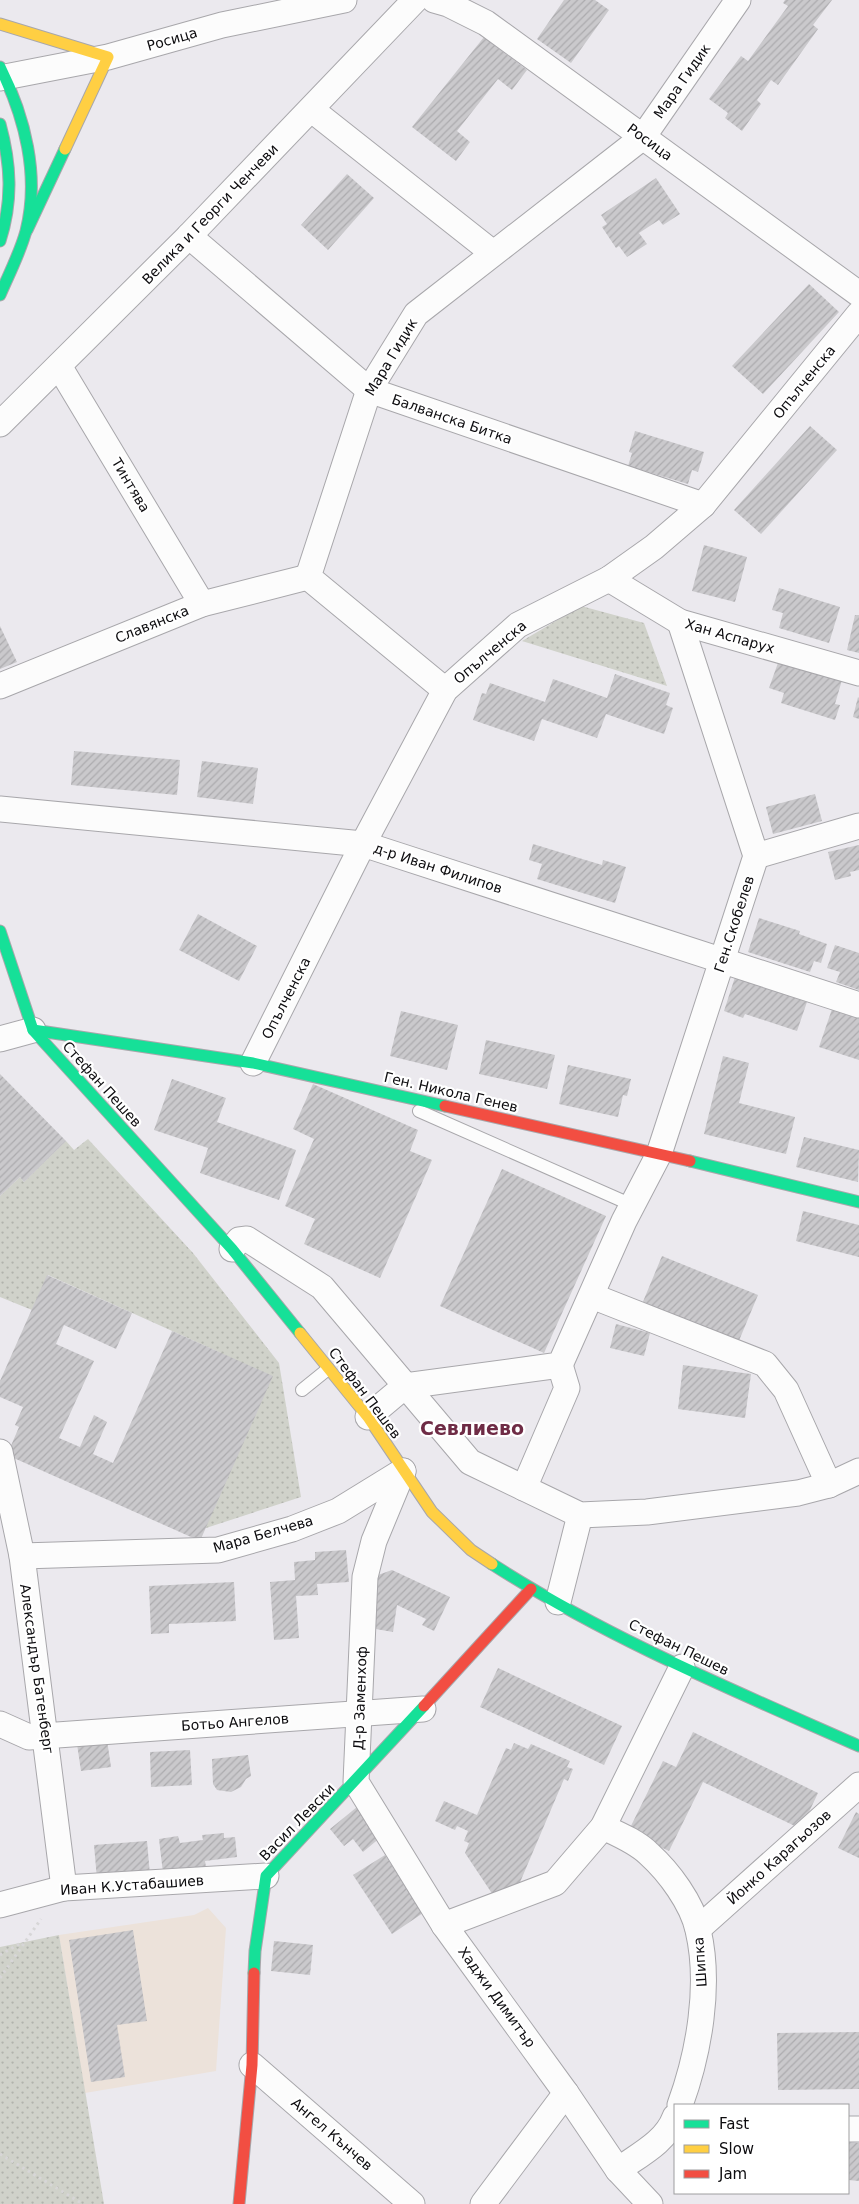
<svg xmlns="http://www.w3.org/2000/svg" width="859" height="2204" viewBox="0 0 859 2204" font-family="'DejaVu Sans',sans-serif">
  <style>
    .education { fill: #ece2da }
    .grass { fill: url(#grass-dots) }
    .building { fill: url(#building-hatch) }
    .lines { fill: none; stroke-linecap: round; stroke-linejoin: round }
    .lane-casing { stroke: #a8a7ab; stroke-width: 14 }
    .street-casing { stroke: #a8a7ab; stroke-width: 27 }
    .fast-casing { stroke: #a8a7ab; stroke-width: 13 }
    .slow-casing { stroke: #a8a7ab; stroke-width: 13 }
    .jam-casing { stroke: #a8a7ab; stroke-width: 13 }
    .path { stroke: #d7d6d7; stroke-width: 3; stroke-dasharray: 2.5 4; stroke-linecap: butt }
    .lane { stroke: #fcfcfc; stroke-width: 12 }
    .street { stroke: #fcfcfc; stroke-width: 25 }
    .fast { stroke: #16e098; stroke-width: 11 }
    .slow { stroke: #ffcf43; stroke-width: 11 }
    .jam { stroke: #f24e42; stroke-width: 11 }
    .labels { text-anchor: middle; stroke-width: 4.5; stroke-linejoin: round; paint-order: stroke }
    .street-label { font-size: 14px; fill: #0d0c0f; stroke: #fff }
    .district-label { font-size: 19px; font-weight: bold; fill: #6e2b45; stroke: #fff }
  </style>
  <defs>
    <pattern id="grass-dots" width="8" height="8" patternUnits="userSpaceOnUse" patternTransform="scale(1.25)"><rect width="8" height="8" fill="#d0d2ca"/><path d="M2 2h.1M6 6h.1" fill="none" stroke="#b1b3ac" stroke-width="1.8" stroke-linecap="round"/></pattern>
    <pattern id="building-hatch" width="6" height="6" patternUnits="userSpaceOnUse" patternTransform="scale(1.25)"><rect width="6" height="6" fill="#cac9cc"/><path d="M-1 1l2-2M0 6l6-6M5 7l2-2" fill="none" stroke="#acabae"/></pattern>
  </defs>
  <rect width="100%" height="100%" fill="#ebe9ee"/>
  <path class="education" d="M208,1908L226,1928L216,2071L85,2093L59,1935L194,1915Z"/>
  <g class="grass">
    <path d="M581,606L644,623L667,686L522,641Z"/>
    <path d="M88,1139L193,1253L279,1363L301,1497L206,1528L221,1353L48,1275L32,1310L0,1297V1196L20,1177L24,1182L66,1141L74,1150Z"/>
    <path d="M59,1935L104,2204H0V1947Z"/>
  </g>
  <g class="building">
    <path d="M564,0H595L609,10L571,63L537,39Z"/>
    <path d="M785,0H832L813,25L818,29L778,85L771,80L757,100L761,104L742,131L725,118L728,113L709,99L741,56L748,61L788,6L783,3Z"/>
    <path d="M484,37L527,70L512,90L498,79L457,131L470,142L456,161L412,127Z"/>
    <path d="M347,174L374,198L328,250L301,225Z"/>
    <path d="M656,178L680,214L663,225L659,220L639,233L647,244L627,257L619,246L616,248L602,227L607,224L601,215Z"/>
    <path d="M809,284L839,312L763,394L732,366Z"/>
    <path d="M810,426L837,450L761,534L734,510Z"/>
    <path d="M635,431L704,452L698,472L692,470L688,484L628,466L632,453L629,452Z"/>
    <path d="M704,545L747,557L735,602L692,591Z"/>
    <path d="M779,588L840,607L829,643L779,628L783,613L772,610Z"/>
    <path d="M855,615H859V653L847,650Z"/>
    <path d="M0,626L17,662L0,669Z"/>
    <path d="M779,660L842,680L835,704L840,705L835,720L781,703L784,693L769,688Z"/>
    <path d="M615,674L670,693L666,705L673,708L664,734L606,714L597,738L542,719L534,741L473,720L482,693L486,694L490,683L545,702L553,679L607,698Z"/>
    <path d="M858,697L859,698V719L853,717Z"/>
    <path d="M74,751L180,760L177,795L71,785Z"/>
    <path d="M202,761L258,768L253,804L197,797Z"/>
    <path d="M815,794L822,821L773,834L766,807Z"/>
    <path d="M533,844L602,865L603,860L626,867L615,903L537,879L542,864L529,860Z"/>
    <path d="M859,845V870L850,872L851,876L835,880L828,852Z"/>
    <path d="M198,914L257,946L239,981L179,950Z"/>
    <path d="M759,918L800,931L799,934L827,944L821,963L814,961L810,972L748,952Z"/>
    <path d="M835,945L859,953V990L836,982L840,972L827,968Z"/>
    <path d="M735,977L807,1002L797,1031L745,1014L743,1018L724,1011Z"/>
    <path d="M832,1009L859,1018V1060L819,1047Z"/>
    <path d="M401,1011L458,1025L447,1070L390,1056Z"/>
    <path d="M486,1040L555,1055L547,1089L479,1074Z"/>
    <path d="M723,1056L749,1063L739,1103L795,1117L786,1154L704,1134Z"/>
    <path d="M568,1065L631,1079L627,1096L623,1095L618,1117L559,1104Z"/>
    <path d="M0,1074L66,1141L24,1182L20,1177L0,1196Z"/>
    <path d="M172,1079L226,1098L217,1122L296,1150L279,1200L200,1173L208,1148L154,1130Z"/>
    <path d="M313,1084L418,1130L410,1151L432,1160L380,1278L304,1244L315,1219L285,1206L314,1139L293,1129Z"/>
    <path d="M804,1137L859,1150L858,1182L796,1167Z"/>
    <path d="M502,1169L606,1216L544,1353L440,1306Z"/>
    <path d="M803,1211L859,1225V1257L796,1241Z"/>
    <path d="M662,1256L758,1295L738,1343L642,1304Z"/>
    <path d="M47,1275L132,1313L116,1349L64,1325L56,1344L94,1361L59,1438L80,1447L94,1415L107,1422L93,1454L113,1463L172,1331L273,1376L200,1541L7,1455L19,1427L15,1425L23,1407L0,1397V1381Z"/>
    <path d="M616,1324L650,1333L644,1356L610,1348Z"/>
    <path d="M683,1365L751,1374L745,1418L678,1409Z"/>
    <path d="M346,1550L349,1582L317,1584L318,1595L296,1596L299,1638L274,1640L270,1582L295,1580L294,1562L315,1560V1552Z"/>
    <path d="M392,1570L450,1597L434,1631L422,1625L426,1619L397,1605L393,1632L370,1628L378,1575Z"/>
    <path d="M234,1582L236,1621L169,1624V1633L151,1634L149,1586Z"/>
    <path d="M498,1668L622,1726L604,1765L480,1707Z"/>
    <path d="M693,1732L818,1793L801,1829L703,1782L669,1851L628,1832L663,1761L676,1767Z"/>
    <path d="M107,1740L111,1767L81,1771L77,1744Z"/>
    <path d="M514,1743L528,1749L531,1744L570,1761L567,1767L573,1769L568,1781L564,1779L518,1887L497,1901L465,1853L469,1843L464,1841L468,1831L457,1826L455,1830L435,1821L444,1801L477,1815L506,1748L511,1750Z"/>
    <path d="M190,1750L192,1785L151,1787L150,1752Z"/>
    <path d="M248,1755L251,1776L246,1779L241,1787L231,1792L217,1790L213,1784L212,1759Z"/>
    <path d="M357,1807L381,1837L363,1852L353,1839L344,1846L330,1829Z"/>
    <path d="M856,1812L859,1814V1858L838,1848Z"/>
    <path d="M224,1833V1838L235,1837L237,1857L205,1861L206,1867L163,1873L159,1839L178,1836L180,1843L203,1840L202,1835Z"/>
    <path d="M147,1841L150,1875L97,1879L94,1845Z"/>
    <path d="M385,1855L423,1913L392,1934L353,1875Z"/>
    <path d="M133,1930L147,2021L117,2025L125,2077L91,2082L69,1940Z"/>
    <path d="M274,1941L313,1945L310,1975L271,1971Z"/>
    <path d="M859,2032V2089L778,2090L777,2033Z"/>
    <path d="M848,2142L859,2143V2181L848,2180Z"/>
  </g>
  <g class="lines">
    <g class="lane-casing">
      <g id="lane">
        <path d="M419,1111L632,1205"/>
        <path d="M302,1390L328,1369"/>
      </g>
    </g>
    <g class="street-casing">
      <g id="street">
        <path d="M434,0L448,4L486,23L859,294"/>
        <path d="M0,78L108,57L222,25L344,0"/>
        <path d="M312,110L493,253"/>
        <path d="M189,236L369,390L703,505"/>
        <path d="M59,366L202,604"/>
        <path d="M0,424L189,236L415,0"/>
        <path d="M609,579L680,622L859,673"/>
        <path d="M0,686L202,604L308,577"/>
        <path d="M445,690L308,577L369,390L416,314L643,137L738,0"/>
        <path d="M0,809L363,844L859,1005"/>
        <path d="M756,856L859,826"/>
        <path d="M0,1039L33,1030"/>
        <path d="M253,1063L363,844L445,690L518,625L609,579L654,547L703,505L859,314"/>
        <path d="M232,1249L239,1240L247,1239L322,1287L470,1462L580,1515L647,1512L798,1493L829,1485L859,1471"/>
        <path d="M592,1296L765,1364L786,1390L829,1485"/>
        <path d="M368,1417L405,1386L560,1365L624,1221L659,1154L756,856L680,622"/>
        <path d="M0,1452L22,1556L64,1888"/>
        <path d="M403,1471L374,1541L365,1577L356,1782L444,1925L566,2093L618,2170L650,2204"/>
        <path d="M524,1488L567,1388L560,1365"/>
        <path d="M22,1556L218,1550L292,1529L338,1511L403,1471"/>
        <path d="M558,1602L580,1515"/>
        <path d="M0,1724L29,1737L423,1709"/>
        <path d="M603,1827C618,1834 637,1842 649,1854C669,1872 692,1903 698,1930C711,1985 699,2053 680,2105"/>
        <path d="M0,1905L64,1888L266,1876"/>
        <path d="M444,1925L555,1883L603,1827L682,1667"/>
        <path d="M698,1929L859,1785"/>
        <path d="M252,2065L412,2204"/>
        <path d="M848,2129H859"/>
        <path d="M618,2170C639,2155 666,2142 675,2117"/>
        <path d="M483,2204L566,2093"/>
      </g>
    </g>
    <g class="fast-casing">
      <g id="fast">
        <path d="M0,67C25,117 40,176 26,231C20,253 9,274 0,295"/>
        <path d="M0,124C11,164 13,201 0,241"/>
        <path d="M27,230L65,149"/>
        <path d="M0,931L33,1030L232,1249L300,1333"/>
        <path d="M33,1030L253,1063L445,1106"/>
        <path d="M690,1161L859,1202"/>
        <path d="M492,1564C607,1638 735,1691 859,1746"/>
        <path d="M254,1973L255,1951L266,1876L424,1706"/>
      </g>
    </g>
    <g class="slow-casing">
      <g id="slow">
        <path d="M0,24L108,57L65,149"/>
        <path d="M300,1333L368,1417L432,1512L471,1550L492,1564"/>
      </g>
    </g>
    <g class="jam-casing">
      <g id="jam">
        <path d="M445,1106L690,1161"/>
        <path d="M424,1706L531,1589"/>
        <path d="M239,2204L252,2065L254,1973"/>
      </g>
    </g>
    <g class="path">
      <path d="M0,1955L21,1943"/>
      <path d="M0,1978L41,1919"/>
      <path d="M0,2154L83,2204"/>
    </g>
    <use href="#lane" class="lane"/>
    <use href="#street" class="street"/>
    <use href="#fast" class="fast"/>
    <use href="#slow" class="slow"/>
    <use href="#jam" class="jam"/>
  </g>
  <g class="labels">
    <g class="street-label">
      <text transform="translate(172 39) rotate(-16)" y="5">Росица</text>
      <text transform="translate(682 81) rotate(-55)" y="5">Мара Гидик</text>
      <text transform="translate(650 142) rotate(36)" y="5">Росица</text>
      <text transform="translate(210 214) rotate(-46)" y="5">Велика и Георги Ченчеви</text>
      <text transform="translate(391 357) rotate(-59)" y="5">Мара Гидик</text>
      <text transform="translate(804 382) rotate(-51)" y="5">Опълченска</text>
      <text transform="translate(452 419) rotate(19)" y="5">Балванска Битка</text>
      <text transform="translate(131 485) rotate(59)" y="5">Тинтява</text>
      <text transform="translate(152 624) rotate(-22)" y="5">Славянска</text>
      <text transform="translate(730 636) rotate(16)" y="5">Хан Аспарух</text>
      <text transform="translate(490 652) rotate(-40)" y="5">Опълченска</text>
      <text transform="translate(438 868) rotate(18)" y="5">д-р Иван Филипов</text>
      <text transform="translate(734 924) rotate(-72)" y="5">Ген.Скобелев</text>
      <text transform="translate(286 998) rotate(-63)" y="5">Опълченска</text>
      <text transform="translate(102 1084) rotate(48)" y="5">Стефан Пешев</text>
      <text transform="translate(451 1092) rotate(13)" y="5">Ген. Никола Генев</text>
      <text transform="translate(365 1393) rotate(53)" y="5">Стефан Пешев</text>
      <text transform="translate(263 1534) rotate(-16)" y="5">Мара Белчева</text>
      <text transform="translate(679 1647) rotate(26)" y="5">Стефан Пешев</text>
      <text transform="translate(37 1669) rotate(82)" y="5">Александър Батенберг</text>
      <text transform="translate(360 1698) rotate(-88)" y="5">Д-р Заменхоф</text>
      <text transform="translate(235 1722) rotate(-4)" y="5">Ботьо Ангелов</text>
      <text transform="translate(297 1822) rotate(-46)" y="5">Васил Левски</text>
      <text transform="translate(779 1857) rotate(-42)" y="5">Йонко Карагьозов</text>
      <text transform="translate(132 1885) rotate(-4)" y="5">Иван К.Устабашиев</text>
      <text transform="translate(700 1962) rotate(-94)" y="5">Шипка</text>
      <text transform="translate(497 1997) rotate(54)" y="5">Хаджи Димитър</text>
      <text transform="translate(332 2134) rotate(41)" y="5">Ангел Кънчев</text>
    </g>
    <g class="district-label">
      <text x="472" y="1435">Севлиево</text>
    </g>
  </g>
  <rect x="674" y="2104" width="175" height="90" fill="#ffffff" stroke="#9e9e9f"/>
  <rect x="684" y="2120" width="25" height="8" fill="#16e098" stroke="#9e9e9f"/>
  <text x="719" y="2129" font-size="15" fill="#0d0c0f">Fast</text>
  <rect x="684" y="2145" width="25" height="8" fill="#ffcf43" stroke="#9e9e9f"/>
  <text x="719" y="2154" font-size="15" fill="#0d0c0f">Slow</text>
  <rect x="684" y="2170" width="25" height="8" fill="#f24e42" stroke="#9e9e9f"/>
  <text x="719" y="2179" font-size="15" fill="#0d0c0f">Jam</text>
</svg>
